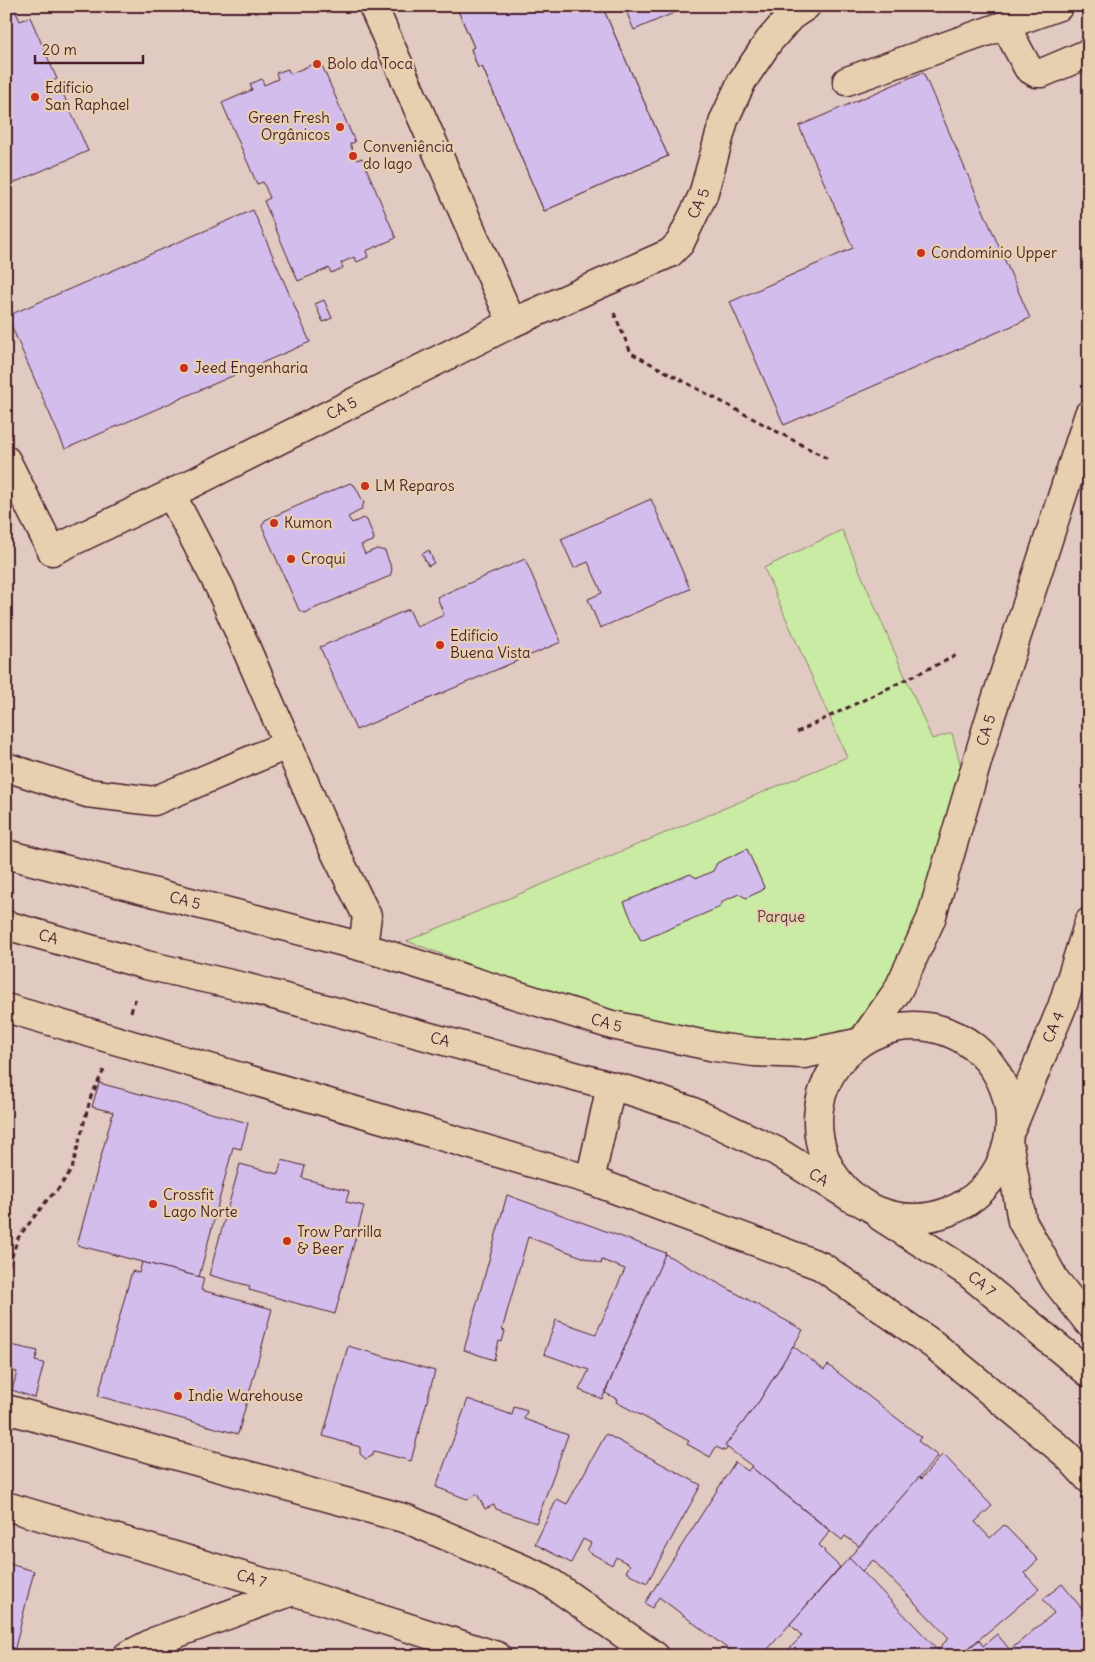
<svg xmlns="http://www.w3.org/2000/svg" width="1095" height="1662" viewBox="0 0 1095 1662" font-family="Delius,sans-serif">
  <style>
    .green { fill: #caeba4; stroke: #8a8568 }
    .building { fill: #d3bded; stroke: #4a1f2b; fill-rule: evenodd }
    .lines { fill: none; stroke-linecap: round; stroke-linejoin: round }
    .minor-casing { stroke: #4a1f2b; stroke-width: 31 }
    .path { stroke: #4a1f2b; stroke-width: 3; stroke-dasharray: 5 4; stroke-linecap: butt }
    .minor { stroke: #e7d0b0; stroke-width: 28 }
    .poi-dot { fill: #c8321e; stroke: #e7d0b0; stroke-width: 2 }
    .labels { text-anchor: middle; stroke-width: 4.5; stroke-linejoin: round; paint-order: stroke }
    .poi-label { font-size: 15px; fill: #4a1f2b; stroke: #e7d0b0; text-anchor: start }
    .street-label { font-size: 15px; fill: #4a1f2b; stroke: #e7d0b0 }
    .park-label { font-size: 15px; fill: #573337; stroke: #e7d0b0 }
  </style>
  <rect width="100%" height="100%" fill="#e1cac2"/>
  <filter id="ink" filterUnits="userSpaceOnUse"><feTurbulence type="fractalNoise" baseFrequency=".02" numOctaves="2"/><feDisplacementMap in="SourceGraphic" scale="10" xChannelSelector="R" yChannelSelector="G"/><feConvolveMatrix kernelMatrix="1 2 1 2 8 2 1 2 1" color-interpolation-filters="sRGB"/></filter>
  <g filter="url(#ink)">
    <path class="green" d="M842,530L932,739L952,733L961,767L904,958L848,1034L776,1041L599,1013L407,941L847,757L764,568Z"/>
    <g class="building">
      <path d="M6,6H13L20,21L30,17L57,79L45,85L48,94L61,89L88,151L6,186Z"/>
      <path d="M456,6H602L668,156L544,211L482,66L478,68L471,49L474,47ZM590,49L596,63L575,72L569,58Z"/>
      <path d="M456,6H602L668,156L544,211L482,66L478,68L471,49L474,47Z"/>
      <path d="M624,6H690L634,30Z"/>
      <path d="M320,61L355,142L350,144L357,160L362,158L396,238L366,251L368,257L357,262L354,257L341,263L343,268L331,273L329,268L298,281L264,201L270,198L263,182L257,184L222,103L252,90L250,84L262,79L264,85L278,79L276,73L288,69L290,74Z"/>
      <path d="M923,72L1030,318L784,425L730,302L853,248L799,126Z"/>
      <path d="M253,210L310,342L65,449L7,316Z"/>
      <path d="M324,300L332,318L323,322L315,304Z"/>
      <path d="M350,483L355,486L364,503L361,510L348,517L352,523L363,518L367,520L374,538L373,541L361,545L365,554L377,549L385,551L392,570L390,576L304,613L299,610L262,526L265,520Z"/>
      <path d="M651,499L690,589L600,628L588,599L602,593L600,588L588,562L574,568L561,539Z"/>
      <path d="M429,550L434,563L428,566L422,554Z"/>
      <path d="M525,559L561,642L356,730L320,647L409,609L417,627L444,615L437,597Z"/>
      <path d="M747,849L764,887L763,890L746,898L739,894L723,901L720,907L641,941L640,939L624,902L690,874L697,878L713,871L717,863Z"/>
      <path d="M99,1083L248,1123L241,1149L233,1147L199,1277L77,1245L113,1112L92,1107Z"/>
      <path d="M282,1160L305,1166L302,1178L349,1191L346,1202L364,1206L335,1314L249,1290L250,1286L209,1275L240,1164L278,1174Z"/>
      <path d="M507,1195L666,1253L602,1399L579,1390L589,1370L544,1354L556,1320L596,1334L625,1269L602,1260L601,1264L528,1237L502,1330L505,1331L502,1342L499,1341L494,1360L464,1350Z"/>
      <path d="M665,1254L803,1330L760,1400L725,1446L728,1447L725,1451L716,1447L710,1457L687,1444L689,1441L616,1402L617,1399L605,1393Z"/>
      <path d="M142,1262L204,1278L201,1290L272,1309L238,1434L98,1396L132,1271L139,1273Z"/>
      <path d="M11,1345L38,1351L35,1361L44,1363L35,1398L12,1390L17,1372L6,1369Z"/>
      <path d="M348,1346L435,1371L411,1461L374,1451L372,1456L366,1459L360,1454V1447L323,1436Z"/>
      <path d="M793,1346L824,1370L828,1365L876,1402L921,1437L918,1441L938,1456L859,1546L845,1536L842,1540L751,1467L752,1466L725,1446L760,1400Z"/>
      <path d="M468,1399L512,1415L514,1407L527,1411L524,1419L568,1435L536,1523L496,1509L494,1505L485,1509L477,1494L467,1499L436,1487Z"/>
      <path d="M606,1434L701,1485L647,1583L626,1572L630,1565L616,1557L612,1565L587,1551L591,1543L583,1539L571,1563L535,1544L557,1499L567,1504Z"/>
      <path d="M943,1454L992,1506L975,1522L990,1538L1004,1525L1038,1560L1024,1573L1039,1589L959,1656H944L938,1649L949,1638L873,1560L862,1571L849,1558L919,1477L921,1479Z"/>
      <path d="M735,1462L748,1471L751,1467L830,1531L819,1545L825,1551L824,1552L840,1567L762,1656H742L738,1653L736,1655L659,1597L652,1608L645,1603Z"/>
      <path d="M849,1558L862,1571L944,1656H782L802,1636L790,1624Z"/>
      <path d="M6,1563L34,1571L13,1656H6Z"/>
      <path d="M1062,1584L1083,1610L1086,1606L1089,1609V1656H959L979,1640L983,1646L997,1634L1010,1650L1054,1613L1043,1599Z"/>
    </g>
    <g class="lines">
      <g class="minor-casing">
        <g id="minor">
          <path d="M373,6L512,323"/>
          <path d="M1005,25L1028,68L1036,73H1042L1089,53"/>
          <path d="M847,81L1059,6"/>
          <path id="s1" d="M6,460L52,551L171,494L512,323L670,253L680,243L703,195L724,120L742,81L769,41L791,16L806,6"/>
          <path d="M171,494L220,588L331,844L367,916L363,947"/>
          <path d="M6,767L87,793L154,801L289,744"/>
          <path id="s2" d="M6,854L363,947L612,1025L715,1047L754,1052L804,1054L857,1043"/>
          <path id="s3" d="M6,925L146,965L244,987L634,1092L691,1111L776,1151L855,1200"/>
          <path d="M6,1008L590,1180L821,1266L934,1345L1066,1454L1089,1479"/>
          <circle cx="914" cy="1122" r="96"/>
          <path id="s4" d="M866,1036L898,990L931,919L989,721L1089,414"/>
          <path id="s5" d="M1012,1127L1062,1007L1089,922"/>
          <path d="M1009,1146L1022,1221L1055,1280L1089,1323"/>
          <path d="M590,1180L611,1086"/>
          <path id="s6" d="M881,1217L967,1272L1089,1373"/>
          <path d="M6,1409L407,1519L544,1578L655,1656"/>
          <path id="s7" d="M6,1506L293,1591L497,1656"/>
          <path d="M127,1656L156,1641L293,1591"/>
        </g>
      </g>
      <g class="path">
        <path d="M614,313L631,353L830,460"/>
        <path d="M797,732L957,655"/>
        <path d="M131,1012L136,997"/>
        <path d="M6,1274L18,1238L48,1199L59,1188L72,1169L91,1096L104,1070"/>
      </g>
      <use href="#minor" class="minor"/>
    </g>
  </g>
  <g class="poi-dot">
    <circle cx="317" cy="64" r="5"/>
    <circle cx="35" cy="97" r="5"/>
    <circle cx="340" cy="127" r="5"/>
    <circle cx="353" cy="156" r="5"/>
    <circle cx="921" cy="253" r="5"/>
    <circle cx="184" cy="368" r="5"/>
    <circle cx="365" cy="486" r="5"/>
    <circle cx="274" cy="523" r="5"/>
    <circle cx="291" cy="559" r="5"/>
    <circle cx="440" cy="645" r="5"/>
    <circle cx="153" cy="1204" r="5"/>
    <circle cx="287" cy="1241" r="5"/>
    <circle cx="178" cy="1396" r="5"/>
  </g>
  <g class="labels">
    <g class="poi-label">
      <text x="327" y="69">Bolo da Toca</text>
      <text x="45" y="93">Edifício<tspan x="45" dy="17">San Raphael</tspan></text>
      <text x="330" y="123" text-anchor="end">Green Fresh<tspan x="330" dy="17">Orgânicos</tspan></text>
      <text x="363" y="152">Conveniência<tspan x="363" dy="17">do lago</tspan></text>
      <text x="931" y="258">Condomínio Upper</text>
      <text x="194" y="373">Jeed Engenharia</text>
      <text x="375" y="491">LM Reparos</text>
      <text x="284" y="528">Kumon</text>
      <text x="301" y="564">Croqui</text>
      <text x="450" y="641">Edifício<tspan x="450" dy="17">Buena Vista</tspan></text>
      <text x="163" y="1200">Crossfit<tspan x="163" dy="17">Lago Norte</tspan></text>
      <text x="297" y="1237">Trow Parrilla<tspan x="297" dy="17">&amp; Beer</tspan></text>
      <text x="188" y="1401">Indie Warehouse</text>
    </g>
    <g class="street-label">
      <text dy="5" stroke="none"><textPath href="#s1" startOffset="846">CA 5</textPath></text>
      <text dy="5" stroke="none"><textPath href="#s1" startOffset="425">CA 5</textPath></text>
      <text dy="5" stroke="none"><textPath href="#s4" startOffset="331">CA 5</textPath></text>
      <text dy="5" stroke="none"><textPath href="#s2" startOffset="185">CA 5</textPath></text>
      <text dy="5" stroke="none"><textPath href="#s3" startOffset="44">CA</textPath></text>
      <text dy="5" stroke="none"><textPath href="#s2" startOffset="624">CA 5</textPath></text>
      <text dy="5" stroke="none"><textPath href="#s5" startOffset="108">CA 4</textPath></text>
      <text dy="5" stroke="none"><textPath href="#s3" startOffset="449">CA</textPath></text>
      <text dy="5" stroke="none"><textPath href="#s3" startOffset="854">CA</textPath></text>
      <text dy="5" stroke="none"><textPath href="#s6" startOffset="121">CA 7</textPath></text>
      <text dy="5" stroke="none"><textPath href="#s7" startOffset="256">CA 7</textPath></text>
    </g>
    <g class="park-label">
      <text x="781" y="922">Parque</text>
    </g>
  </g>
  <rect width="1095" height="1662" fill="none" stroke="#e7d0b0" stroke-width="25"/>
  <rect x="12" y="12" width="1070" height="1637" fill="none" stroke="#4a1f2b" stroke-width="2" filter="url(#ink)"/>
  <path d="M35 55v8h108v-8" fill="none" stroke="#4a1f2b" stroke-width="2.5"/>
  <text x="42" y="55" font-size="15" fill="#4a1f2b" stroke="#e7d0b0" stroke-width="4" paint-order="stroke">20 m</text>
</svg>
